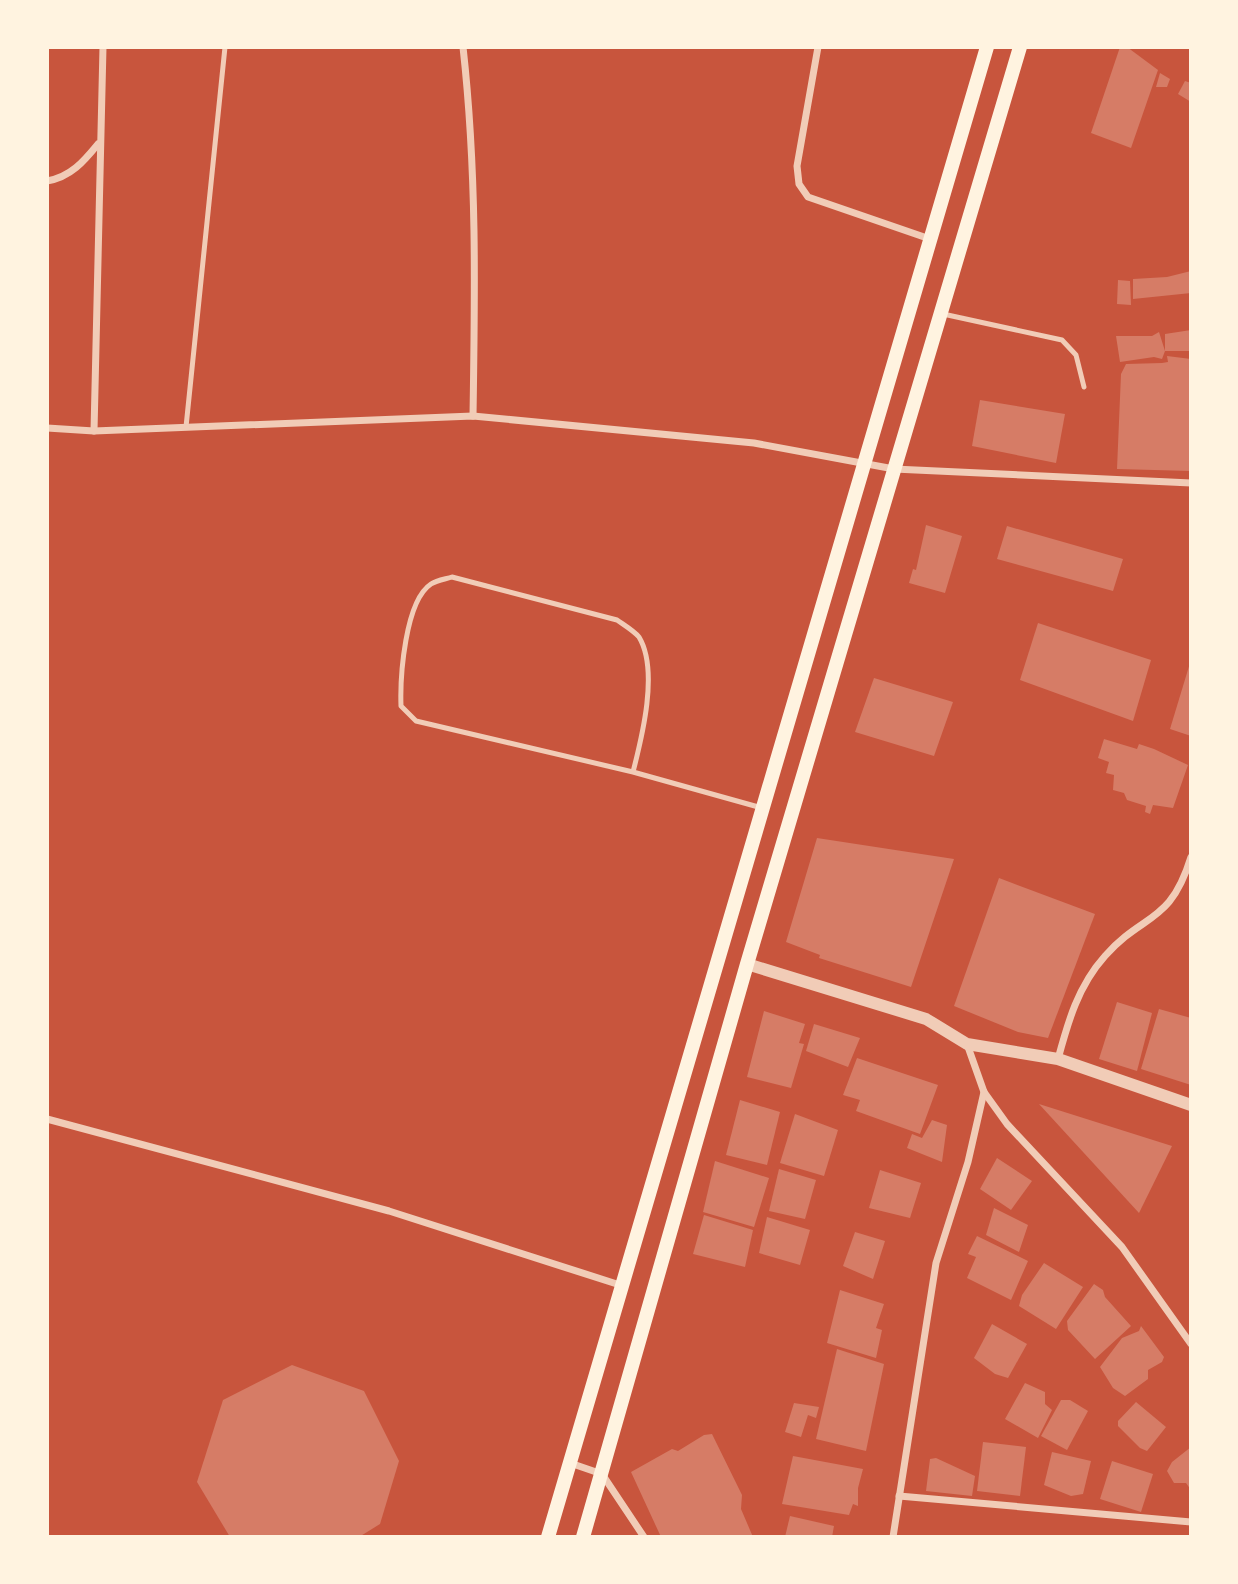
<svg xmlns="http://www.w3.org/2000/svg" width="1238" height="1584" viewBox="0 0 1238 1584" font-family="'Fira Sans',sans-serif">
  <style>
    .building { fill: #d67c66 }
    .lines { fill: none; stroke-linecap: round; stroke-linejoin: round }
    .service { stroke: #f1ccb7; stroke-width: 5 }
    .minor { stroke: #f1ccb7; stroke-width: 7 }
    .tertiary { stroke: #f1ccb7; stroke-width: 12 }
    .secondary { stroke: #fff3e0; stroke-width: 14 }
  </style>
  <rect width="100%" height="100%" fill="#c8553d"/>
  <g class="building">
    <path d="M1120,47H1127L1158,70L1131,148L1091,133Z"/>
    <path d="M1160,73L1170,79L1167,87H1156Z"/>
    <path d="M1185,81L1191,83V102L1178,94Z"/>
    <path d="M1191,271V293L1133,299V279L1167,277Z"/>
    <path d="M1118,280L1130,281L1131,305L1117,304Z"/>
    <path d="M1191,330V351H1165V334Z"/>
    <path d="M1159,332L1165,351L1162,359L1154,357L1120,362L1116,336H1152Z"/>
    <path d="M1167,356L1191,359V471L1117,469L1121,374L1126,364L1162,363L1168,362Z"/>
    <path d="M980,400L1065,414L1056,463L972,446Z"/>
    <path d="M926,525L962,536L945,593L909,583L913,569L916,570Z"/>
    <path d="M1007,526L1123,559L1113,591L997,559Z"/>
    <path d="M1038,623L1151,660L1133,721L1020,680Z"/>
    <path d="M1190,663H1191V736L1170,729Z"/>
    <path d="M874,678L953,702L934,756L855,732Z"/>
    <path d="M1104,739L1137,749L1139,744L1154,749L1188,765L1173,808L1153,805L1150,814L1145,812L1146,806L1127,800L1124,793L1113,790L1114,775L1106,773L1109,762L1098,758Z"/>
    <path d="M817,838L954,859L911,987L819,958L820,955L786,942Z"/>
    <path d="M999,878L1095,914L1048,1038L1018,1032L954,1006Z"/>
    <path d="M1117,1002L1152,1013L1137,1071L1099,1059Z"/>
    <path d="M1159,1009L1191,1018V1085L1141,1069Z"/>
    <path d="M764,1011L805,1024L799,1043L804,1044L791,1088L747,1077Z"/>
    <path d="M814,1024L860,1038L848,1067L806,1051Z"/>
    <path d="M857,1058L938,1085L920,1134L856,1111L860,1100L843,1095Z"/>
    <path d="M740,1100L780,1112L767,1165L726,1155Z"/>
    <path d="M1039,1104L1172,1146L1139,1213Z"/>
    <path d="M795,1114L838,1130L824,1176L780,1163Z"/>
    <path d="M932,1120L947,1125L942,1162L907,1148L912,1134L922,1138Z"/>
    <path d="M997,1158L1032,1181L1011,1210L980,1189Z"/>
    <path d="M715,1161L769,1178L754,1227L703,1212Z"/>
    <path d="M779,1169L816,1180L805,1219L769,1211Z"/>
    <path d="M880,1170L921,1183L910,1218L869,1208Z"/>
    <path d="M994,1208L1028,1225L1019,1252L986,1235Z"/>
    <path d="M704,1215L753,1230L745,1267L693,1254Z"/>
    <path d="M767,1217L810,1230L800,1265L759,1253Z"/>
    <path d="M855,1232L885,1241L873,1279L843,1266Z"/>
    <path d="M977,1236L1028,1261L1011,1300L967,1278L976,1257L968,1254Z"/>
    <path d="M1044,1263L1083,1287L1056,1329L1019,1306L1022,1295Z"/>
    <path d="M1094,1284L1103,1290L1105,1297L1131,1326L1095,1359L1068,1330L1067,1321Z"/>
    <path d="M840,1290L884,1304L876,1328L882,1330L876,1358L827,1343Z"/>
    <path d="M992,1324L1027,1344L1008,1378L995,1374L974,1358Z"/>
    <path d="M1141,1326L1164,1357L1162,1362L1148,1370V1379L1125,1396L1113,1388L1100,1367L1122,1338L1139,1331Z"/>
    <path d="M837,1349L884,1364L866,1451L816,1439Z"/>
    <path d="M292,1365L364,1391L399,1461L380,1524L359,1537H230L197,1482L223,1400Z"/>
    <path d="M1025,1383L1045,1392V1404L1052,1410L1038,1438L1005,1419Z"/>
    <path d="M1061,1400H1070L1088,1411L1067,1450L1041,1436Z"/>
    <path d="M1136,1402L1166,1427L1147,1451L1140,1448L1118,1426V1421Z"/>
    <path d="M794,1403L819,1407L816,1418L808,1415L801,1437L785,1432Z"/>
    <path d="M712,1434L742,1495L741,1509L753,1537H661L631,1472L672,1449L678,1451L704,1435Z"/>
    <path d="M983,1442L1026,1447L1020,1496L977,1491Z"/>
    <path d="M1191,1447V1490L1186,1483H1174L1167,1471L1172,1462Z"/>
    <path d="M1052,1452L1091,1461L1083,1494L1071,1496L1044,1485Z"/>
    <path d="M793,1456L863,1469L858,1488V1506L853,1504L849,1515L782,1504Z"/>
    <path d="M936,1458L975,1476L972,1496L926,1491L930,1459Z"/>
    <path d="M1112,1461L1153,1474L1141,1512L1100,1499Z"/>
    <path d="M790,1516L834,1526L832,1537H785Z"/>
  </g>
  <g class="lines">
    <g class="service">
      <path d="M943,314L1062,340L1076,355L1084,387"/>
      <path d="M186,427L225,47"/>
      <path d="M633,772C642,737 659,670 639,637C634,631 624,625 617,620L452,577C446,579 437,580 431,584C405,601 400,677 401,706L416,721L633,772L762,808"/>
    </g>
    <g class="minor">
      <path d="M463,47C477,173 475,291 473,416"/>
      <path d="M818,47L797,166L799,184L808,197L930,239"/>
      <path d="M47,181C71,177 84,161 98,144"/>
      <path d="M47,428L94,431L473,416L754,443L894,469L1191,483"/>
      <path d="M94,431L103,47"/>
      <path d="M967,1044L984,1092L1007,1124L1122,1247L1191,1344"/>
      <path d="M1058,1059C1068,1022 1078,986 1105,956C1144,912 1170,925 1191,857"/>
      <path d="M47,1119L389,1211L620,1285"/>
      <path d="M570,1463L602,1474L644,1537"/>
      <path d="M899,1496L1191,1522"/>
      <path d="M893,1537L936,1263L968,1162L984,1092"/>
    </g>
    <path class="tertiary" d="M747,964L926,1019L967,1044L1058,1059L1191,1105"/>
    <g class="secondary">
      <path d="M548,1537L987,47"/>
      <path d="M583,1537L747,964L1020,47"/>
    </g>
  </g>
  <rect width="1238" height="1584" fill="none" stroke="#fff3e0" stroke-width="98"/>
</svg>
